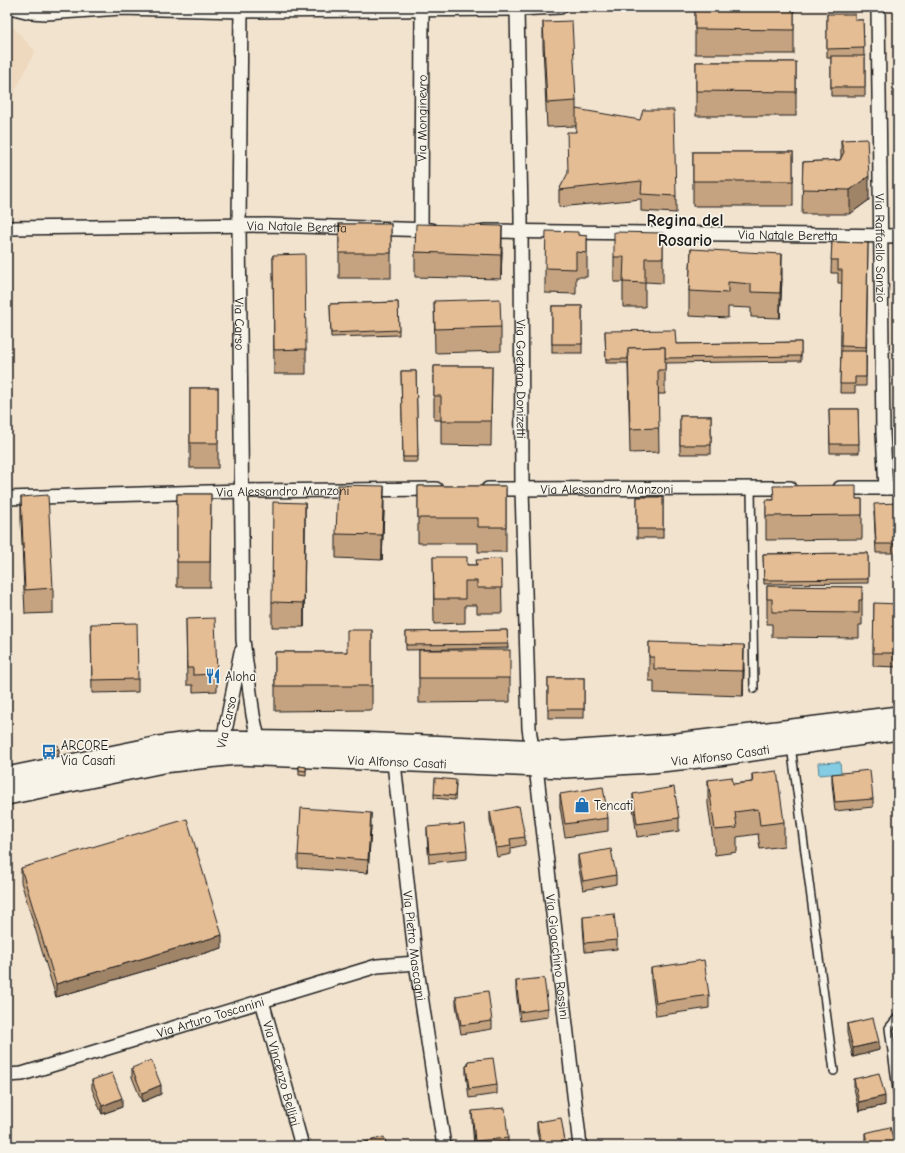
<svg xmlns="http://www.w3.org/2000/svg" width="905" height="1153" viewBox="0 0 905 1153" font-family="'Comic Neue',sans-serif">
  <style>
    .built { fill: #eed8be }
    .water { fill: #83cce3; stroke: #5a8693 }
    .lines { fill: none; stroke-linecap: round; stroke-linejoin: round }
    .service-casing { stroke: #1c1c1c; stroke-width: 10 }
    .minor-casing { stroke: #1c1c1c; stroke-width: 16 }
    .secondary-casing { stroke: #1c1c1c; stroke-width: 22 }
    .service { stroke: #f7f3e8; stroke-width: 7 }
    .minor { stroke: #f7f3e8; stroke-width: 13 }
    .secondary { stroke: #f7f3e8; stroke-width: 19 }
    .wall { fill: #c5a380; stroke: #1c1c1c }
    .shaded-wall { fill: #a08468; stroke: #1c1c1c }
    .building { fill: #e5bd95; stroke: #1c1c1c }
    .labels { text-anchor: middle; stroke-width: 3.5; stroke-linejoin: round; paint-order: stroke }
    .street-label { font-size: 13px; fill: #1c1c1c; stroke: #f7f3e8 }
    .poi-label { font-size: 13px; fill: #1c1c1c; stroke: #f7f3e8; text-anchor: start }
    .district-label { font-size: 17px; font-weight: bold; fill: #1c1c1c; stroke: #f7f3e8 }
  </style>
  <rect width="100%" height="100%" fill="#f2e3cf"/>
  <filter id="ink" filterUnits="userSpaceOnUse"><feTurbulence type="fractalNoise" baseFrequency=".025" numOctaves="2"/><feDisplacementMap in="SourceGraphic" scale="8" xChannelSelector="R" yChannelSelector="G"/><feConvolveMatrix kernelMatrix="1 2 1 2 8 2 1 2 1" color-interpolation-filters="sRGB"/></filter>
  <g filter="url(#ink)">
    <path class="built" d="M7,24L12,26L35,51L7,108Z"/>
    <path class="water" d="M840,762L841,773L819,775L818,763Z"/>
    <g class="lines">
      <g class="service-casing">
        <g id="service">
          <path d="M751,487L754,689"/>
          <path d="M791,746L834,1071"/>
          <path d="M898,1017L889,1028L898,1097"/>
        </g>
      </g>
      <g class="minor-casing">
        <g id="minor">
          <path d="M10,7L30,12L46,13L121,8L241,11L517,9L560,7"/>
          <path id="s1" d="M241,7L239,225L243,640L253,715L260,748"/>
          <path id="s2" d="M878,7L883,433L886,488"/>
          <path id="s3" d="M517,9L521,215L522,489L529,728L532,749L536,767L580,1146"/>
          <path id="s4" d="M7,228L267,225L432,230"/>
          <path id="s5" d="M421,230L422,7"/>
          <path id="s6" d="M484,231L898,236"/>
          <path d="M840,488H898"/>
          <path id="s7" d="M488,489L790,488"/>
          <path id="s8" d="M7,498L242,491L436,489"/>
          <path d="M222,746L241,652"/>
          <path id="s9" d="M393,754L416,963L444,1146"/>
          <path id="s10" d="M262,1001L302,1146"/>
          <path id="s11" d="M7,1075L22,1074L377,966L416,963"/>
        </g>
      </g>
      <g class="secondary-casing">
        <g id="secondary">
          <path d="M7,777L159,746L202,740L356,742L564,751L669,744L898,716"/>
          <path id="s12" d="M7,795L163,763L235,755L565,768L651,763L718,756L898,730"/>
        </g>
      </g>
      <use href="#service" class="service"/>
      <use href="#minor" class="minor"/>
      <use href="#secondary" class="secondary"/>
    </g>
    <g class="wall">
      <rect x="695" y="7" width="99" height="47"/>
      <path d="M827,14L855,20H863L864,56H865V96H831V58H827Z"/>
      <path d="M543,22L576,101V109L676,196V213L641,211V199L559,207V190L568,174L576,132V126L547,127L543,47Z"/>
      <rect x="696" y="62" width="100" height="54"/>
      <path d="M841,140L869,200L850,214H802L803,162L840,160L841,157Z"/>
      <rect x="693" y="152" width="100" height="54"/>
      <rect x="339" y="224" width="52" height="54"/>
      <path d="M663,233V283L645,282V307H623V282H614V257Z"/>
      <path d="M578,235L587,236V277H576V294L545,293V268Z"/>
      <path d="M832,242L868,243L866,386H855V393H840L842,283H838V273H831Z"/>
      <path d="M691,249L782,278L780,318L751,317V308L728,307V318L689,316V291Z"/>
      <path d="M502,251L501,279L415,277V252Z"/>
      <path d="M273,255L306,349V374H274Z"/>
      <path d="M434,301L501,327V351L435,353Z"/>
      <path d="M398,302L399,335L331,337L330,304Z"/>
      <rect x="552" y="306" width="30" height="47"/>
      <path d="M605,331L676,344L801,342V361L665,363V394H658L659,452L630,453L628,363H606Z"/>
      <path d="M434,366H492L491,446L441,445V420H434Z"/>
      <path d="M401,371H416L418,462H403Z"/>
      <rect x="190" y="388" width="28" height="80"/>
      <path d="M829,409H858L859,453H830Z"/>
      <rect x="680" y="416" width="31" height="38"/>
      <path d="M418,486H506V552H478V543H418Z"/>
      <path d="M177,494H211L210,587H177Z"/>
      <path d="M21,497L53,588V613L25,614L21,521Z"/>
      <rect x="637" y="497" width="26" height="41"/>
      <path d="M862,499V539L766,540V500Z"/>
      <path d="M898,503V553H876L874,512Z"/>
      <path d="M384,511L382,560L336,558V534Z"/>
      <path d="M305,527L304,627H272V602Z"/>
      <path d="M868,553V583L764,584L763,554Z"/>
      <path d="M433,557L467,565H476L501,559L502,613H477V605H465V623L434,624Z"/>
      <path d="M767,586L862,587V625H859V638L772,637V624H767Z"/>
      <path d="M874,603L898,623L897,667L873,666Z"/>
      <path d="M186,619L217,674V691L193,692V685H187Z"/>
      <path d="M91,624L138,679V692L92,693Z"/>
      <path d="M372,630V710L275,711V652H347Z"/>
      <path d="M507,630L508,648L406,650V632Z"/>
      <path d="M649,642L744,669L743,696L654,693V681H649Z"/>
      <path d="M419,650L510,678V702L419,703Z"/>
      <rect x="548" y="678" width="36" height="40"/>
      <path d="M51,747L59,749V754L52,755Z"/>
      <path d="M299,766L306,767V776L299,775Z"/>
      <path d="M752,774L784,822V846L760,849L758,834L737,837V852L715,855L708,804V780L733,784L752,782Z"/>
      <path d="M832,774L873,799V807L835,811L832,783Z"/>
      <path d="M456,784L455,800L434,798V794Z"/>
      <path d="M560,794L608,818V831L565,837L560,807Z"/>
      <path d="M633,794L679,818V831L637,837L633,807Z"/>
      <path d="M490,812L525,837V845L511,848V854L497,857L490,820Z"/>
      <path d="M371,826L368,873L298,868V855Z"/>
      <path d="M427,827L467,850V859L429,863L427,836Z"/>
      <path d="M578,855L616,875V884L583,890L578,864Z"/>
      <path d="M21,868L222,948L56,997L21,882Z"/>
      <path d="M583,917L617,940V949L585,952L583,926Z"/>
      <path d="M651,968L709,995V1008L656,1016L651,981Z"/>
      <path d="M516,981L548,1008V1017L520,1021L516,990Z"/>
      <path d="M456,996L492,1021V1029L461,1034L456,1005Z"/>
      <path d="M847,1024L879,1050L853,1057L847,1033Z"/>
      <path d="M468,1061L497,1085V1094L469,1098L466,1074V1066L468,1065Z"/>
      <path d="M132,1068L161,1094L142,1102L132,1077Z"/>
      <path d="M854,1079L885,1105L859,1111L854,1088Z"/>
      <path d="M92,1080L122,1107L102,1114L92,1089Z"/>
      <path d="M472,1111L508,1138V1146H474L472,1120Z"/>
      <path d="M537,1122L565,1141V1146H540L537,1131Z"/>
      <path d="M865,1133L895,1146H865Z"/>
    </g>
    <g class="shaded-wall">
      <path d="M869,176V200L850,214V190Z"/>
      <path d="M502,226V251L501,279V255Z"/>
      <path d="M782,254V278L780,318V293Z"/>
      <path d="M384,486V511L382,560V535Z"/>
      <path d="M305,503V527L304,627V603Z"/>
      <path d="M744,645V669L743,696V671Z"/>
      <path d="M371,813V826L368,873V860Z"/>
      <path d="M222,935V948L56,997V984Z"/>
      <path d="M879,1042V1050L853,1057V1048Z"/>
      <path d="M161,1085V1094L142,1102V1093Z"/>
      <path d="M885,1096V1105L859,1111V1102Z"/>
      <path d="M122,1098V1107L102,1114V1106Z"/>
    </g>
    <g class="building">
      <path d="M695,7H794V30L695,29Z"/>
      <path d="M827,14H855V20H863L864,48L827,49Z"/>
      <path d="M572,21L576,101L547,103L543,22Z"/>
      <rect x="831" y="56" width="34" height="31"/>
      <path d="M696,62H796V92L696,91Z"/>
      <path d="M576,109L640,120L643,110H674L676,196L641,194L642,181L559,190L568,173L567,132H576Z"/>
      <path d="M867,139L869,176L850,190L802,189L803,162L840,160L844,152L841,140Z"/>
      <rect x="693" y="152" width="100" height="29"/>
      <rect x="339" y="224" width="52" height="29"/>
      <path d="M416,224L502,226L501,255L415,252Z"/>
      <path d="M546,231L578,232V235L587,236V253L576,252V269L545,268Z"/>
      <path d="M614,232L663,233V258H645V283L623,282L624,257H614Z"/>
      <path d="M832,242L868,243L866,347L841,346L842,270H838V260H831Z"/>
      <path d="M691,249L782,254L780,293L751,292V284L728,282V293L689,291Z"/>
      <path d="M305,254L306,349L274,350L273,255Z"/>
      <path d="M500,299L501,327L435,329L434,301Z"/>
      <path d="M398,302L399,330L331,333L330,304Z"/>
      <rect x="552" y="306" width="30" height="38"/>
      <path d="M675,330L676,344L801,342V356L665,358V347L628,348V359H606L605,331Z"/>
      <path d="M665,347V370H658L659,428L630,429L628,348Z"/>
      <path d="M841,351H866V377H855V384H840Z"/>
      <path d="M434,366H492L491,421H441V396H434Z"/>
      <path d="M401,371H416L418,457H403Z"/>
      <rect x="190" y="388" width="28" height="55"/>
      <path d="M829,409H858L859,444H830Z"/>
      <rect x="680" y="416" width="31" height="29"/>
      <path d="M338,485L384,486L382,535L336,534Z"/>
      <path d="M856,485V499H862V515L766,516V500H774L773,486Z"/>
      <path d="M418,486H506V527H478V518H418Z"/>
      <path d="M177,494H211L210,562H177Z"/>
      <path d="M48,495L53,588L25,590L21,497Z"/>
      <rect x="637" y="497" width="26" height="32"/>
      <path d="M273,502L305,503L304,603L272,602Z"/>
      <path d="M898,503V544H876L874,504Z"/>
      <path d="M868,553V579L764,580L763,554Z"/>
      <path d="M433,557H467V565H477L476,560L501,559L502,588H477V581H465V599H434Z"/>
      <path d="M767,586L862,587V600H859V613L772,612V599H767Z"/>
      <path d="M874,603L898,604L897,653H873Z"/>
      <path d="M215,618L217,674L193,675V668H187L186,619Z"/>
      <path d="M137,623L138,679L92,680L91,624Z"/>
      <path d="M347,630H372V686H275V652H347Z"/>
      <path d="M507,630L508,644L406,645V632Z"/>
      <path d="M649,642L744,645L743,671L654,669V657H649Z"/>
      <rect x="419" y="650" width="91" height="28"/>
      <rect x="548" y="678" width="36" height="31"/>
      <path d="M58,745L59,749L52,751L51,747Z"/>
      <path d="M299,766L306,767V771L299,770Z"/>
      <path d="M870,770L873,799L835,802L832,774Z"/>
      <path d="M777,771L784,822L760,825L758,809L735,812L737,828L715,830L708,780L732,777L733,784L753,782L752,774Z"/>
      <path d="M435,778L456,780L455,796L434,794Z"/>
      <path d="M603,787L608,818L565,824L560,794Z"/>
      <path d="M674,787L679,818L637,824L633,794Z"/>
      <path d="M519,806L525,837L510,839L511,846L497,848L490,812Z"/>
      <path d="M301,808L371,813L368,860L298,855Z"/>
      <path d="M187,819L222,935L56,984L21,868Z"/>
      <path d="M464,824L467,850L429,854L427,827Z"/>
      <path d="M611,849L616,875L583,881L578,855Z"/>
      <path d="M614,914L617,940L585,943L583,917Z"/>
      <path d="M704,960L709,995L656,1003L651,968Z"/>
      <path d="M544,978L548,1008L520,1012L516,981Z"/>
      <path d="M488,991L492,1021L461,1025L456,996Z"/>
      <path d="M873,1018L879,1042L853,1048L847,1024Z"/>
      <path d="M493,1058L497,1085L469,1089L466,1066L469,1065L468,1061Z"/>
      <path d="M151,1060L161,1085L142,1093L132,1068Z"/>
      <path d="M112,1073L122,1098L102,1106L92,1080Z"/>
      <path d="M879,1073L885,1096L859,1102L854,1079Z"/>
      <path d="M505,1108L508,1138L475,1141L472,1111Z"/>
      <path d="M561,1118L565,1141L541,1145L537,1122Z"/>
      <path d="M890,1127L895,1146H868L865,1133Z"/>
      <path d="M384,1137L387,1146H363L366,1145L365,1142Z"/>
    </g>
  </g>
  <defs>
    <g id="restaurant-bare" transform="scale(1.2)"><path d="M-5-6h1v4h1v-4h1v4h1v-4h1v5L-1.5 .5V6h-2V.5L-5-1ZM5-6V6H3V1.5H1.5Q1.5-4 5-6Z" fill="#1f6fb2" stroke="#f7f3e8" stroke-width="2.5" paint-order="stroke"/></g>
    <g id="bus-bare" transform="scale(1.2)"><path d="M-5-6H5V4H4V6H2V4H-2V6H-4V4H-5ZM-3.5-4V0h7V-4ZM-3.5 1.2v1.5H-2V1.2ZM2 1.2v1.5H3.5V1.2Z" fill="#1f6fb2" stroke="#f7f3e8" stroke-width="2.5" paint-order="stroke"/></g>
    <g id="shop-bare" transform="scale(1.2)"><path d="M-5-2.5h2.3a2.7 3.5 0 0 1 5.4 0H5L5.5 6h-11ZM-1.5-2.5h3a1.5 2.3 0 0 0-3 0Z" fill="#1f6fb2" stroke="#f7f3e8" stroke-width="2.5" paint-order="stroke"/></g>
  </defs>
  <g fill-rule="evenodd">
    <use href="#restaurant-bare" x="213" y="676"/>
    <use href="#bus-bare" x="49" y="752"/>
    <use href="#shop-bare" x="582" y="805"/>
  </g>
  <g class="labels">
    <g class="street-label">
      <text dy="5" stroke="none"><textPath href="#s5" startOffset="112">Via Monginevro</textPath></text>
      <text dy="5" stroke="none"><textPath href="#s4" startOffset="290">Via Natale Beretta</textPath></text>
      <text dy="5" stroke="none"><textPath href="#s6" startOffset="304">Via Natale Beretta</textPath></text>
      <text dy="5" stroke="none"><textPath href="#s2" startOffset="241">Via Raffaello Sanzio</textPath></text>
      <text dy="5" stroke="none"><textPath href="#s1" startOffset="317">Via Carso</textPath></text>
      <text dy="5" stroke="none"><textPath href="#s3" startOffset="370">Via Gaetano Donizetti</textPath></text>
      <text dy="5" stroke="none"><textPath href="#s7" startOffset="119">Via Alessandro Manzoni</textPath></text>
      <text dy="5" stroke="none"><textPath href="#s8" startOffset="276">Via Alessandro Manzoni</textPath></text>
      <text transform="translate(226 722) rotate(-77)" y="5">Via Carso</text>
      <text dy="5" stroke="none"><textPath href="#s12" startOffset="718">Via Alfonso Casati</textPath></text>
      <text dy="5" stroke="none"><textPath href="#s12" startOffset="394">Via Alfonso Casati</textPath></text>
      <text dy="5" stroke="none"><textPath href="#s9" startOffset="193">Via Pietro Mascagni</textPath></text>
      <text dy="5" stroke="none"><textPath href="#s3" startOffset="950">Via Gioacchino Rossini</textPath></text>
      <text dy="5" stroke="none"><textPath href="#s11" startOffset="212">Via Arturo Toscanini</textPath></text>
      <text dy="5" stroke="none"><textPath href="#s10" startOffset="75">Via Vincenzo Bellini</textPath></text>
    </g>
    <g class="poi-label">
      <text x="225" y="681">Aloha</text>
      <text x="61" y="750">ARCORE<tspan x="61" dy="15">Via Casati</tspan></text>
      <text x="594" y="810">Tencati</text>
    </g>
    <g class="district-label">
      <text x="685" y="226">Regina del<tspan x="685" dy="20">Rosario</tspan></text>
    </g>
  </g>
  <rect width="905" height="1153" fill="none" stroke="#f7f3e8" stroke-width="24"/>
  <rect x="12" y="12" width="881" height="1129" fill="none" stroke="#1c1c1c" stroke-width="1.5" filter="url(#ink)"/>
</svg>
